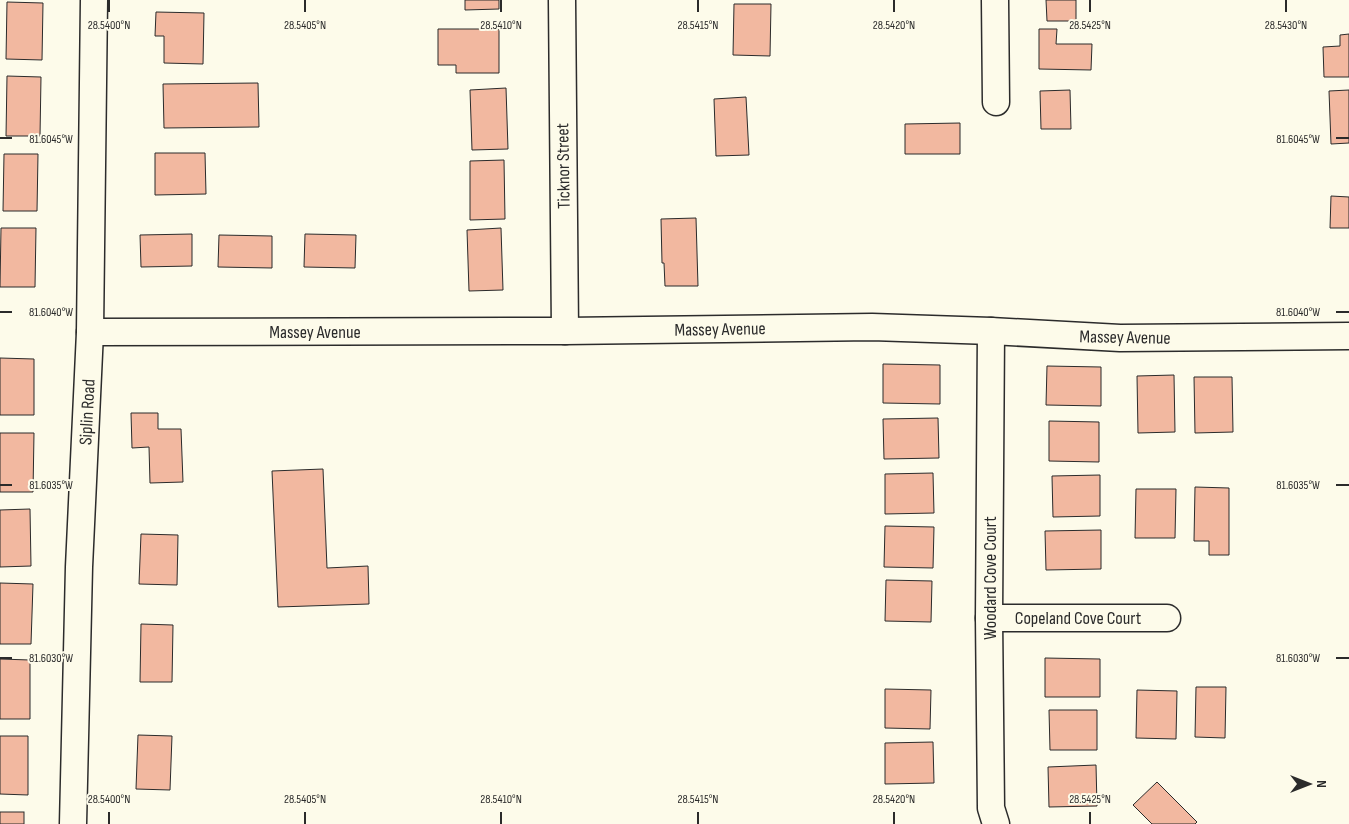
<svg xmlns="http://www.w3.org/2000/svg" width="1349" height="824" viewBox="0 0 1349 824" font-family="'Sofia Sans Condensed',sans-serif">
  <style>
    .building { fill: #f2b8a0; stroke: #2b2b2b }
    .lines { fill: none; stroke-linecap: round; stroke-linejoin: round }
    .minor-casing { stroke: #2b2b2b; stroke-width: 29 }
    .minor { stroke: #fdfbea; stroke-width: 26 }
    .ticks { fill: none; stroke: #2b2b2b; stroke-width: 2 }
    .labels { text-anchor: middle; stroke-width: 4; stroke-linejoin: round; paint-order: stroke }
    .street-label { font-size: 18px; fill: #2b2b2b; stroke: #fdfbea }
    .ticks-label { font-size: 12px; text-anchor: middle; fill: #2b2b2b; stroke: #fdfbea; stroke-width: 4; stroke-linejoin: round; paint-order: stroke }
  </style>
  <rect width="100%" height="100%" fill="#fdfbea"/>
  <g class="building">
    <path d="M465,0H499V9L465,10Z"/>
    <path d="M1046,0H1076V21H1047Z"/>
    <path d="M7,2L43,3L42,60L6,59Z"/>
    <path d="M734,4H771L770,56L733,55Z"/>
    <path d="M156,12L204,13L203,64L164,63V36H155Z"/>
    <path d="M438,29H499V73H456V65H438Z"/>
    <path d="M1039,29H1057L1056,44H1092L1091,70L1039,69Z"/>
    <path d="M1349,34V77H1324L1323,47L1340,46V35Z"/>
    <path d="M7,76L41,77L40,136H6Z"/>
    <path d="M258,83L259,127L164,128L163,84Z"/>
    <path d="M506,88L508,149L472,150L470,90Z"/>
    <path d="M1070,90L1071,129H1041L1040,91Z"/>
    <path d="M1349,90V143L1331,144L1329,91Z"/>
    <path d="M746,97L749,155L716,156L714,99Z"/>
    <path d="M960,123V154H905V124Z"/>
    <path d="M155,153H205L206,194L155,195Z"/>
    <path d="M4,154H38L37,211H3Z"/>
    <path d="M504,160L505,219L470,220V161Z"/>
    <path d="M1331,196L1349,197V228H1330Z"/>
    <path d="M696,218L698,286H665L664,263H662L661,219Z"/>
    <path d="M1,228H36L35,287H0Z"/>
    <path d="M501,228L503,290L469,291L467,230Z"/>
    <path d="M192,234V266L141,267L140,235Z"/>
    <path d="M305,234L356,235L355,268L304,267Z"/>
    <path d="M219,235L272,236V268L218,267Z"/>
    <path d="M0,358L34,359V415H0Z"/>
    <path d="M883,364L940,365V404L883,403Z"/>
    <path d="M1047,366L1101,367V406L1046,405Z"/>
    <path d="M1174,375L1175,432L1138,433L1137,376Z"/>
    <path d="M1194,377H1232L1233,432L1195,433Z"/>
    <path d="M131,413H158V429H181L183,482L150,483L149,447L132,448Z"/>
    <path d="M938,418L939,458L884,459L883,419Z"/>
    <path d="M1049,421L1099,422V462L1049,461Z"/>
    <path d="M0,433H34L33,492H0Z"/>
    <path d="M323,469L327,568L368,566L369,604L278,607L272,471Z"/>
    <path d="M933,473L934,513L885,514V474Z"/>
    <path d="M1100,475V516L1053,517L1052,476Z"/>
    <path d="M1195,487L1229,488V555H1209V541H1194Z"/>
    <path d="M1136,489H1176L1175,538H1135Z"/>
    <path d="M30,509L31,566L0,567V510Z"/>
    <path d="M885,526L934,527L933,568L884,567Z"/>
    <path d="M1101,530V569L1046,570L1045,531Z"/>
    <path d="M141,534L178,535L177,585L139,584Z"/>
    <path d="M886,580L932,581L931,622L885,621Z"/>
    <path d="M0,583L33,584L31,644H0Z"/>
    <path d="M141,624L173,625L172,682H140Z"/>
    <path d="M1045,658L1100,659V697H1045Z"/>
    <path d="M0,659L30,660V719H0Z"/>
    <path d="M1196,687H1226L1225,738L1195,737Z"/>
    <path d="M885,689L931,690L930,729L885,728Z"/>
    <path d="M1137,690L1177,691L1176,739L1136,738Z"/>
    <path d="M1049,710H1097V750H1050Z"/>
    <path d="M138,735L172,736L170,790L136,789Z"/>
    <path d="M0,736H28V795L0,794Z"/>
    <path d="M933,742L934,783L885,784V743Z"/>
    <path d="M1096,765L1097,806L1049,807L1048,767Z"/>
    <path d="M1157,782L1197,822L1195,824H1152L1133,805Z"/>
    <rect x="0" y="812" width="24" height="12"/>
  </g>
  <g class="lines">
    <g class="minor-casing">
      <g id="minor">
        <path d="M562,0L565,331"/>
        <path d="M995,0L996,102"/>
        <path d="M991,331L989,618L991,808L996,824"/>
        <path d="M90,332L565,331L872,327L991,331L1120,338L1349,336"/>
        <path d="M989,618H1167"/>
        <path d="M73,824L79,567L90,332L94,0"/>
      </g>
    </g>
    <use href="#minor" class="minor"/>
  </g>
  <path class="ticks" d="M109,0V12M305,0V12M501,0V12M698,0V12M894,0V12M1090,0V12M1286,0V12M0,138H12M1336,138H1349M0,312H12M1336,312H1349M0,485H12M1336,485H1349M0,658H12M1336,658H1349M109,812V824M305,812V824M501,812V824M698,812V824M894,812V824M1090,812V824"/>
  <g class="labels">
    <g class="street-label">
      <text transform="translate(563 166) rotate(-91)" y="6">Ticknor Street</text>
      <text transform="translate(720 329) rotate(-1)" y="6">Massey Avenue</text>
      <text x="315" y="338">Massey Avenue</text>
      <text transform="translate(1125 337) rotate(1)" y="6">Massey Avenue</text>
      <text transform="translate(87 412) rotate(-87)" y="6">Siplin Road</text>
      <text transform="translate(990 578) rotate(-90)" y="6">Woodard Cove Court</text>
      <text x="1078" y="624">Copeland Cove Court</text>
    </g>
  </g>
  <g class="ticks-label">
    <text x="109" y="29">28.5400°N</text>
    <text x="305" y="29">28.5405°N</text>
    <text x="501" y="29">28.5410°N</text>
    <text x="698" y="29">28.5415°N</text>
    <text x="894" y="29">28.5420°N</text>
    <text x="1090" y="29">28.5425°N</text>
    <text x="1286" y="29">28.5430°N</text>
    <text x="1298" y="143">81.6045°W</text>
    <text x="51" y="143">81.6045°W</text>
    <text x="1298" y="316">81.6040°W</text>
    <text x="51" y="316">81.6040°W</text>
    <text x="1298" y="489">81.6035°W</text>
    <text x="51" y="489">81.6035°W</text>
    <text x="51" y="662">81.6030°W</text>
    <text x="1298" y="662">81.6030°W</text>
    <text x="109" y="803">28.5400°N</text>
    <text x="305" y="803">28.5405°N</text>
    <text x="501" y="803">28.5410°N</text>
    <text x="698" y="803">28.5415°N</text>
    <text x="894" y="803">28.5420°N</text>
    <text x="1090" y="803">28.5425°N</text>
  </g>
  <g transform="translate(1309 784) rotate(90)" stroke="#fdfbea" stroke-width="4" paint-order="stroke">
  <path d="M0-4L9 19L0 12L-9 19Z" fill="#2b2b2b"/>
  <text y="-8" font-size="14" font-weight="bold" text-anchor="middle" fill="#2b2b2b">N</text>
  </g>
</svg>
